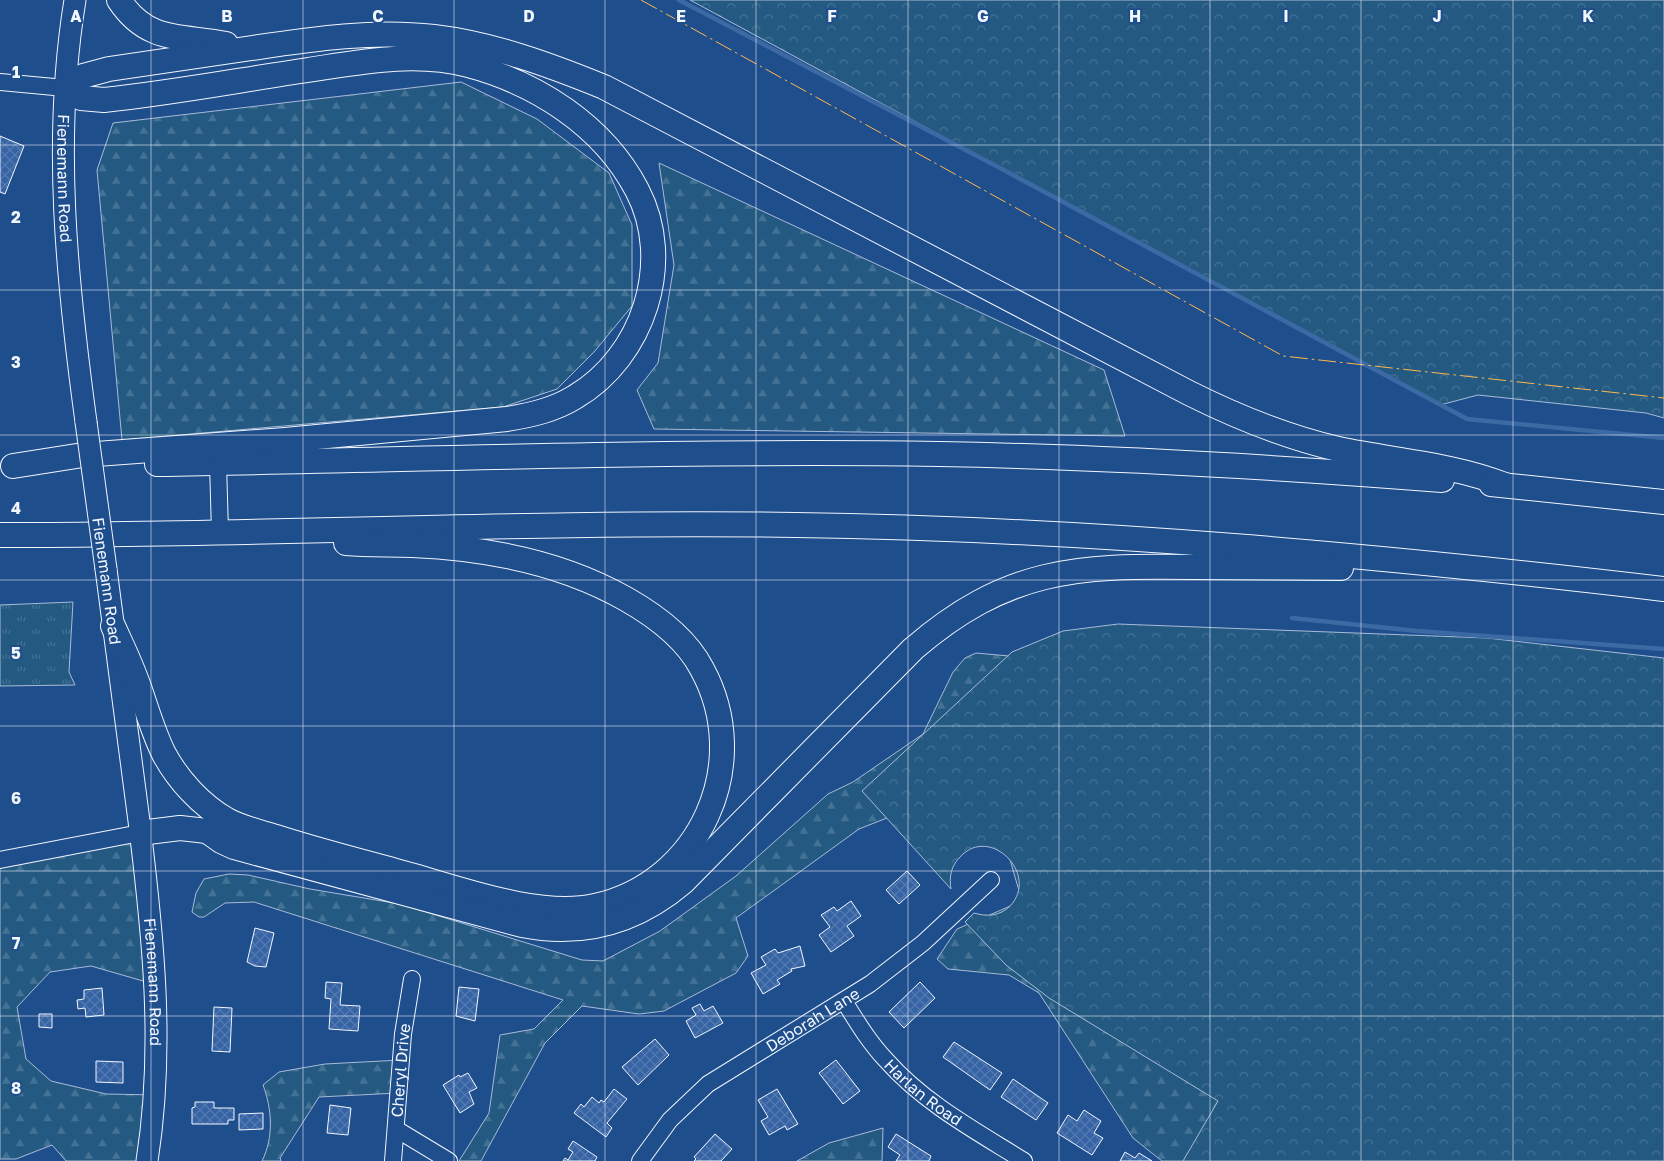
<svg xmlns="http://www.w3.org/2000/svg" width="1664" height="1161" viewBox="0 0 1664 1161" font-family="'Golos Text',sans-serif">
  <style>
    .grass { fill: url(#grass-tufts); stroke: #a8bbd7 }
    .forest { fill: url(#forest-firs); stroke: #a8bbd7 }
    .park { fill: url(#park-crowns); stroke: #a8bbd7 }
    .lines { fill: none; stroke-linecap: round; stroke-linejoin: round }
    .stream { stroke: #3b69a3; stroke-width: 4.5 }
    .building { fill: url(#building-cross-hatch); stroke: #f2f6ff }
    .minor-casing { stroke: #f2f6ff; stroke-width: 18 }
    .major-casing { stroke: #f2f6ff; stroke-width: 23 }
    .highway-casing { stroke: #f2f6ff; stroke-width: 26 }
    .minor { stroke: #1f4e8c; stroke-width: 16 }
    .major { stroke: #1f4e8c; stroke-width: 21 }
    .highway { stroke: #1f4e8c; stroke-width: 24 }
    .major-bridge-casing { stroke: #f2f6ff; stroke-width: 23; stroke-linecap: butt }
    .major-bridge { stroke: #1f4e8c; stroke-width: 21 }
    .power { stroke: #ffb74d; stroke-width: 1; stroke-dasharray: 18 4 2.5 4; stroke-linecap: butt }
    .grid { fill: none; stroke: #f2f6ff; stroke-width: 1; stroke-opacity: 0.55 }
    .labels { text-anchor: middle; stroke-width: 4; stroke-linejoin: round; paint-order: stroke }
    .street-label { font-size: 16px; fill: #f2f6ff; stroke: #1f4e8c }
    .grid-label { font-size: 16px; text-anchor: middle; font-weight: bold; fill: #f2f6ff; stroke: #1f4e8c; stroke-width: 4; stroke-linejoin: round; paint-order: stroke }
  </style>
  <defs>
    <pattern id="grass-tufts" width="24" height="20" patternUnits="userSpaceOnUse" patternTransform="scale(1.25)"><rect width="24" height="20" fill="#245a82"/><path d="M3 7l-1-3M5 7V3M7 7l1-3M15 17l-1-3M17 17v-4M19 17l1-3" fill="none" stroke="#447295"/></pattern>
    <pattern id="forest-firs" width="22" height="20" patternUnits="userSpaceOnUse" patternTransform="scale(1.25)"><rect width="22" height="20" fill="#245a82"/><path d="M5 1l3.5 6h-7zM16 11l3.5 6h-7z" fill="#447295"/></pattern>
    <pattern id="park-crowns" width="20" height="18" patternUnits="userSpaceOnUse" patternTransform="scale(1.25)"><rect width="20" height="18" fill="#245a82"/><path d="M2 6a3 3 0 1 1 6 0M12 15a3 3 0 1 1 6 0" fill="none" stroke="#447295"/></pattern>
    <pattern id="building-cross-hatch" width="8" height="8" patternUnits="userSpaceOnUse" patternTransform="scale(1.25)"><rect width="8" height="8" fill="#3563a3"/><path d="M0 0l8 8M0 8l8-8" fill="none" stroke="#537ab1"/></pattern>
  </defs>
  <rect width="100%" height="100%" fill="#1f4e8c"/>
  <path class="grass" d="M73,602L69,672L75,685L0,686V605Z"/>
  <g class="forest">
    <path d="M461,82L537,119L609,173L632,225V306L594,352L557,389L503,407L122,440L97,170L113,123Z"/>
    <path d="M659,163L1104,370L1125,436L654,429L637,390L658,363L674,265Z"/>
    <path d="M976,653L1009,656L1654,1161H1162L1133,1138L1039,993L1009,975L948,969L937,959L957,929L1022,901L1004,839L897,814L859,829L736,918L748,956L736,973L664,1011L639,1014L582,1006L545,1043L481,1161H459L489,1113L500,1035L534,1029L563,1000L254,902L225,903L204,917H199L192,912L196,893L204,879L229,874L248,875L310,889L400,904L582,960L603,961L660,931L736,876L828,794L853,782L923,734L953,672L965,658Z"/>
    <path d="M140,833L157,985L91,966L50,972L17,1007L26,1059L51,1081L106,1094L158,1095L150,1161H66L52,1145L16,1159H0V862Z"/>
    <path d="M401,1060L398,1093L319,1097L280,1158L281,1161H262C274,1137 272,1109 263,1085L279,1072L325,1064Z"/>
    <path d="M883,1128L882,1161H797L829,1143Z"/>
  </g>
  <g class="park">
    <path d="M690,0H1664V418L1646,413L1478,395L1440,405Z"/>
    <path d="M1118,624L1487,638L1664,658V1161H1183L1218,1101L1049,998L1006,965L965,922L974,913C987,917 1000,916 1010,906C1040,875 990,824 960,857C951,866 949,877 951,889L862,791L1012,652L1063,631Z"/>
  </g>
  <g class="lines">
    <g class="stream">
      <path d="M679,0L1000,168L1467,419L1664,438"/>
      <path d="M1292,618L1417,631L1664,649"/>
    </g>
  </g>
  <g class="building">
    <path d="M0,136L24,146L5,194L0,192Z"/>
    <path d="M907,871L920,885L899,904L886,890Z"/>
    <path d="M851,901L861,916L847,926L854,936L831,952L819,935L830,927L821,915L834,907L837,911Z"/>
    <path d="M255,928L274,933L266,967L255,966L247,962Z"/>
    <path d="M800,946L805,966L791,969L792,971L777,980L780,984L763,994L751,973L766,965L761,957L775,949L778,953Z"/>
    <path d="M326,982L342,983L340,1005L360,1006L358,1031L329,1029L331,999L325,998Z"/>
    <path d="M920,982L935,998L904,1028L889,1012Z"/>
    <path d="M459,987L479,989L475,1021L456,1016Z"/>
    <path d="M102,988L104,1015L86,1017L85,1008L78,1009L77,1000L84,999V990Z"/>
    <path d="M700,1004L704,1011L713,1006L723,1023L695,1038L686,1021L696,1015L692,1008Z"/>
    <path d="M214,1007L232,1008L230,1052L212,1051Z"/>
    <path d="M39,1014H52V1028L39,1027Z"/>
    <path d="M655,1039L669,1055L638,1085L622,1067Z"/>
    <path d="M954,1042L1002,1073L990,1090L943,1057Z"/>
    <path d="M836,1060L860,1091L843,1104L819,1073Z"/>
    <path d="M96,1061L123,1062V1083L96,1082Z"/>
    <path d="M468,1073L477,1088L469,1092L474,1104L460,1113L443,1085L459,1075L460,1077Z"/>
    <path d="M1013,1079L1048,1103L1036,1120L1001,1097Z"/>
    <path d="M614,1089L627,1099L607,1123L612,1128L606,1137L574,1113L581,1104L584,1107L592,1097L599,1103L601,1100L604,1102Z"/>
    <path d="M777,1089L798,1124L787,1130L785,1126L769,1135L761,1121L768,1117L758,1100Z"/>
    <path d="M195,1102H214V1108H234V1120H228V1124H192V1108L195,1107Z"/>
    <path d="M330,1105L351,1108L348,1135L327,1133Z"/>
    <path d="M1084,1110L1101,1121L1094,1133L1103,1138L1092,1155L1057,1133L1068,1115L1077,1121Z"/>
    <path d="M263,1113V1129L239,1130V1114Z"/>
    <path d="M715,1134L732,1149L721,1161H694L696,1159L694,1157Z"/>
    <path d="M896,1134L931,1156L929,1161H896L900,1155L888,1147Z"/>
    <path d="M573,1141L597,1157L595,1161H563L565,1158L568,1160L573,1152L568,1149Z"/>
    <path d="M1125,1152L1135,1158L1139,1153L1152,1161H1120Z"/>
  </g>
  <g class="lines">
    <g class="minor-casing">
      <g id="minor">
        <path d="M0,82L65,88"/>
        <path d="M218,463L220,532"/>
        <path d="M0,860L140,833"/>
        <path id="s1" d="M844,1001C857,1022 869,1042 886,1060C924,1103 976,1131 1024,1161"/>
        <path d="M396,1129L449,1161"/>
        <path id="s2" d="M393,1161L403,1034L412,979"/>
        <path id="s3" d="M640,1161L670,1120L708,1084L870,984L923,943L991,880"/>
      </g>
    </g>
    <g class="major-casing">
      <g id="major">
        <path id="s4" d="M75,0C52,140 67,282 86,422"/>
        <path id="s5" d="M106,569C117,653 128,737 139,821C153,935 165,1047 147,1161"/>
      </g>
    </g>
    <g class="highway-casing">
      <g id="highway">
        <path d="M119,0C148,44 182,35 226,44"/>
        <path d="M157,464C417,460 678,450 939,454C1107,457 1275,467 1442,480"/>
        <path d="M13,466L83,455L285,440L507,419C531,415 554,410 575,397C643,357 675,262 637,190C603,125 536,83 468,65C415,51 361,62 308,70C240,80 172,93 104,100L81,98L65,88L83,76L109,69C157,62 204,55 252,48C313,39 372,30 434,37C493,44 550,65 604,87L1189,393C1237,417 1286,437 1338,449C1395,461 1451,464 1505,485"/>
        <path d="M1491,484L1664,502"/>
        <path d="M0,535C265,535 530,521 796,525C1086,529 1375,555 1664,589"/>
        <path d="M113,626C123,648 134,670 141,693C148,713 154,734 164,754C178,780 201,805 227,820C242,828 260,832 276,837C316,850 356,860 396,871C454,886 536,919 595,906C700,883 754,764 702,669C686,638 656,616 626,599C561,562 486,548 412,545C390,544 368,545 346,543"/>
        <path d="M207,831L221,841L234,847L522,925C583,937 636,922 683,882L913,649C1006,569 1076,565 1193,567C1242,567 1292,568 1341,568"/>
        <path d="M140,833L180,828L207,831L222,826"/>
      </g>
    </g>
    <use href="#minor" class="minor"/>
    <use href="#major" class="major"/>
    <use href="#highway" class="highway"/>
    <g class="major-bridge-casing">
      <path id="major-bridge" d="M86,422L106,569"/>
    </g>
    <use href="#major-bridge" class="major-bridge"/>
    <path class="power" d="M641,0L1283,356L1664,398"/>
  </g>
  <path class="grid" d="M151,0V1161M303,0V1161M454,0V1161M605,0V1161M756,0V1161M908,0V1161M1059,0V1161M1210,0V1161M1361,0V1161M1513,0V1161M0,145H1664M0,290H1664M0,435H1664M0,580H1664M0,726H1664M0,871H1664M0,1016H1664"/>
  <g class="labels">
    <g class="street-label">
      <text dy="6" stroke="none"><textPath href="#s4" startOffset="179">Fienemann Road</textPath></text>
      <text transform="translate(107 581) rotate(82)" y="6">Fienemann Road</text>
      <text dy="6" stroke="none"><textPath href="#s5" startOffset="416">Fienemann Road</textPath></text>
      <text dy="6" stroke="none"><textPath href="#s3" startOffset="226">Deborah Lane</textPath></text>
      <text dy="6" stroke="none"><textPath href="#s2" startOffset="91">Cheryl Drive</textPath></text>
      <text dy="6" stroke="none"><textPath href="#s1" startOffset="122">Harlan Road</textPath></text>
    </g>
  </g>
  <g class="grid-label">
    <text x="76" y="22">A</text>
    <text x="227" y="22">B</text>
    <text x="378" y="22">C</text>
    <text x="529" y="22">D</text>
    <text x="681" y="22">E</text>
    <text x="832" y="22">F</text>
    <text x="983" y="22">G</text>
    <text x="1135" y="22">H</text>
    <text x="1286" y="22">I</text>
    <text x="1437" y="22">J</text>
    <text x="1588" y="22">K</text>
    <text x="16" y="78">1</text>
    <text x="16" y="223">2</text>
    <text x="16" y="368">3</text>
    <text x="16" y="514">4</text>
    <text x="16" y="659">5</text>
    <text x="16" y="804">6</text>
    <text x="16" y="949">7</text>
    <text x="16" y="1094">8</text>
  </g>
</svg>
